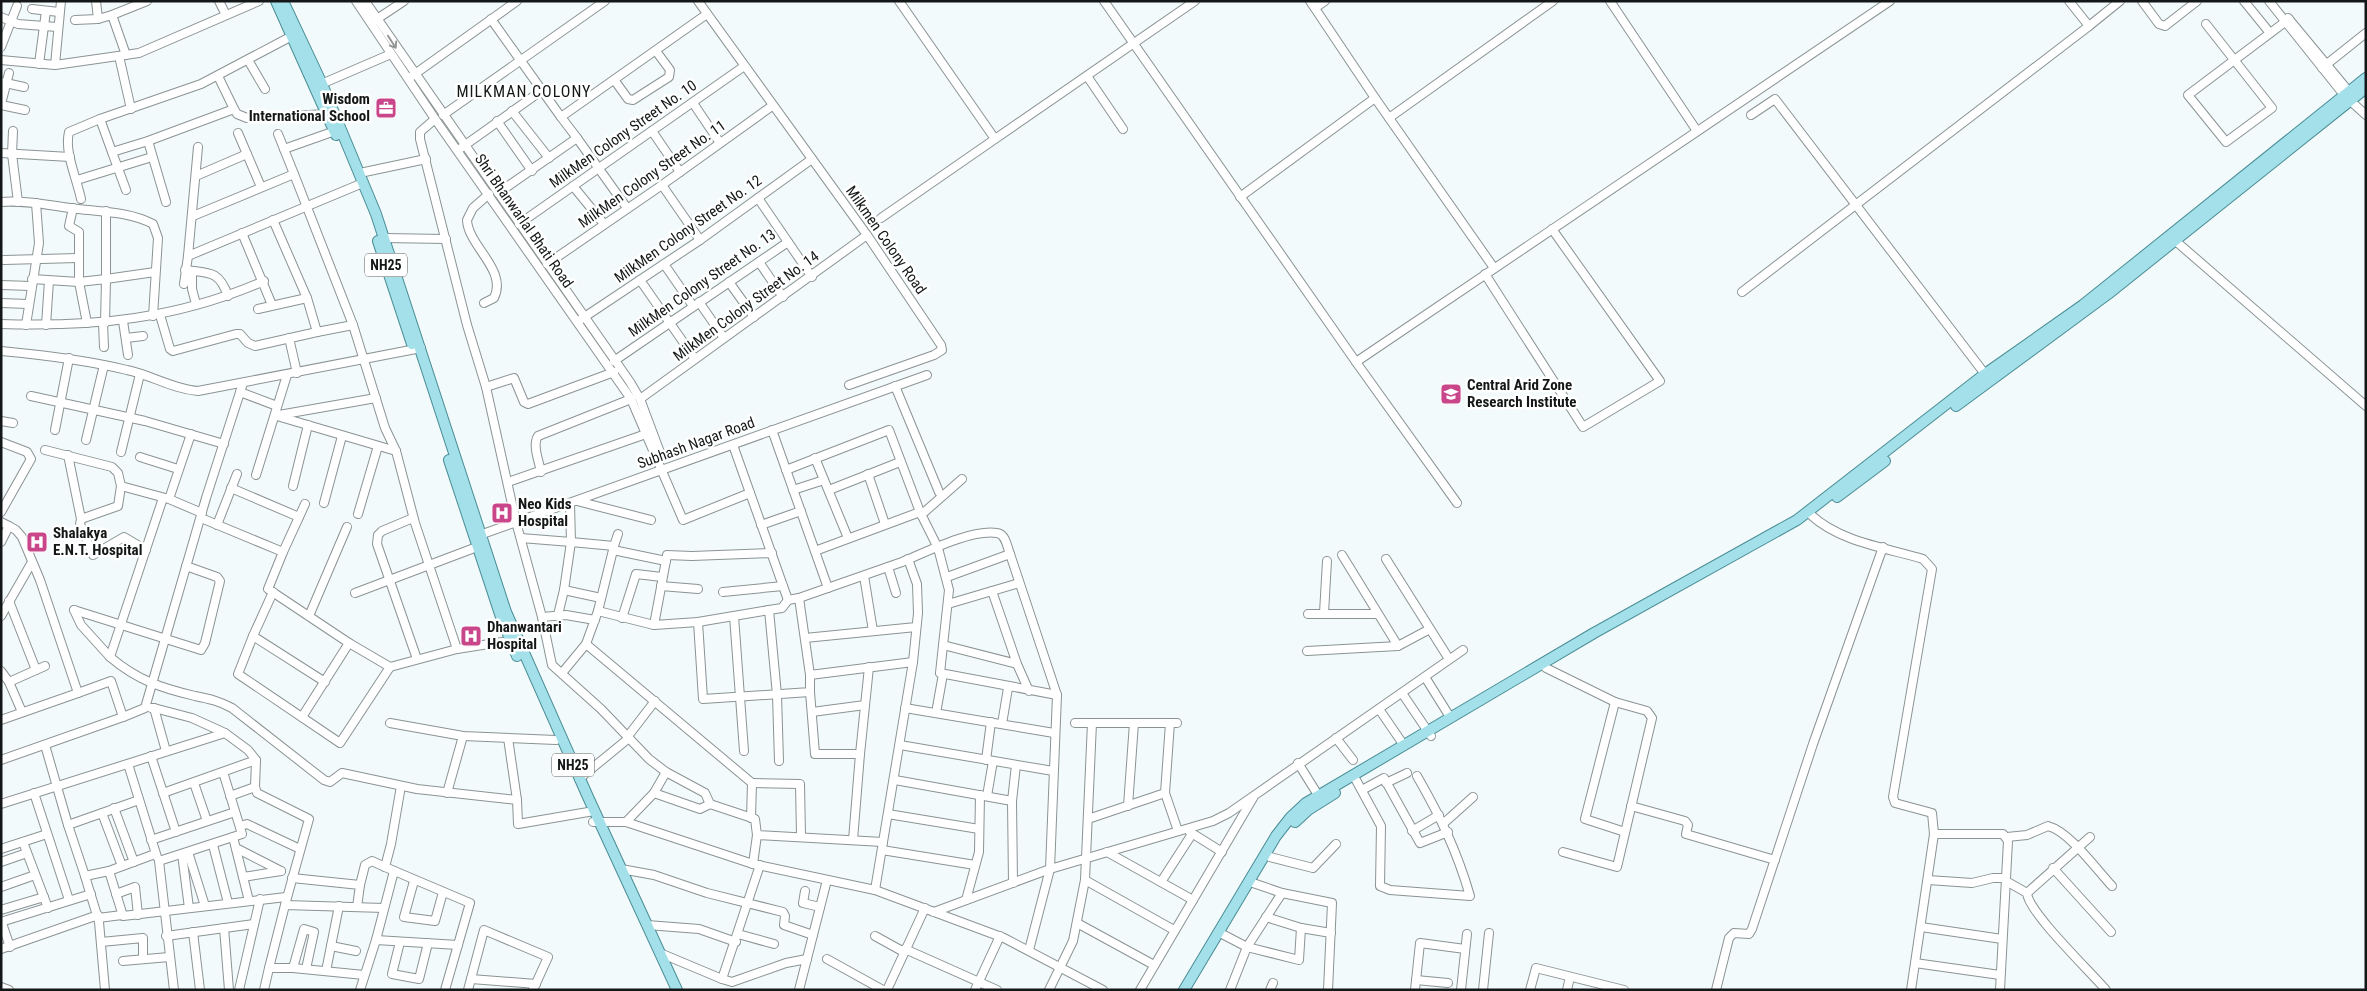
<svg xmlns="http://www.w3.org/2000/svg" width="2367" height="991" viewBox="0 0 2367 991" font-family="'Roboto Condensed',sans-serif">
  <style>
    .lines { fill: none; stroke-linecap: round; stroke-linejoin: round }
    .minor-casing { stroke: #8b9394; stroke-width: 10 }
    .major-casing { stroke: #4a8d96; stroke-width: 12 }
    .minor { stroke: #fff; stroke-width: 8 }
    .major { stroke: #a4e0e9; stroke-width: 10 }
    .oneway { stroke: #959797 }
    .labels { text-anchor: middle; stroke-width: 5; stroke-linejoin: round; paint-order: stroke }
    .shield { fill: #fff; stroke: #5a5d5d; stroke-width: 1 }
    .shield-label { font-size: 14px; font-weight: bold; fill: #141717 }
    .poi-label { font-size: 15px; font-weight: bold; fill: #141717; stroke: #fff; text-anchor: start }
    .street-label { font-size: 15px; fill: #141717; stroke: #fff }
    .neighbourhood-label { font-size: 16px; letter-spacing: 1px; fill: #141717; stroke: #fff }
  </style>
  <rect width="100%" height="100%" fill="#f2fafb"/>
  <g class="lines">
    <g class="minor-casing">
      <g id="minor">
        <path d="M96,1L98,19L112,15L126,55"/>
        <path d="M219,1L226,15"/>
        <path d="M356,1L435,119L631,399L683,520L750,493"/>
        <path d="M365,1L630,382L640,399L661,455L659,462"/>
        <path d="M698,1L867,235L941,345L942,350L934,355L849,385"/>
        <path d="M1104,1L1356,362L1457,503"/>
        <path d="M1310,1L1375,98L1494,268"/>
        <path d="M1610,1L1697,131"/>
        <path d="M2142,1L2159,24L2165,26L2197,1"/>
        <path d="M2244,1L2270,33"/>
        <path d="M2269,1L2344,95L2366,115"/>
        <path d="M1315,8L1325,1"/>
        <path d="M32,9L59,12"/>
        <path d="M112,15L147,1"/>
        <path d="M1,17L18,24L57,27"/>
        <path d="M2288,18L2351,94"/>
        <path d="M491,19L561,117"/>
        <path d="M75,20L98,19"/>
        <path d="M374,21L404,1"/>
        <path d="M2206,24L2272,108L2226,142L2188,95L2289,19"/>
        <path d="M2089,26L2120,1"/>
        <path d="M292,36L201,84L100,119L112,152L148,141L234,109L237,114L247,118L328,114"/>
        <path d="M1,47L17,6"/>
        <path d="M119,56L131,109"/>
        <path d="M1,60L55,65L139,53L259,1"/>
        <path d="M248,60L265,89"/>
        <path d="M39,64L46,11"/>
        <path d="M55,65L61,1"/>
        <path d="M2322,68L2366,33"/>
        <path d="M218,76L234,109"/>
        <path d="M412,76L517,1"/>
        <path d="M1087,76L1123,129"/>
        <path d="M615,81L628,99L633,100L669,77L670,70L656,51"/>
        <path d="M1,82L24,87"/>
        <path d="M319,85L391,54"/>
        <path d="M693,103L720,143"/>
        <path d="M1,104L9,73"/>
        <path d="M1,105L25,110"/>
        <path d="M512,111L549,158"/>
        <path d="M443,115L605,1"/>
        <path d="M1751,115L1775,99L1988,378"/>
        <path d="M1389,118L1553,1"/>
        <path d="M435,119L420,132V139L467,325L486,387L516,522L542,617L566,615L595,620"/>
        <path d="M497,121L532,171"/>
        <path d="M13,131L12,154L18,202"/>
        <path d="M652,131L680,172"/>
        <path d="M238,133L261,187"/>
        <path d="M278,134L294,174"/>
        <path d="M577,138L627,208"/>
        <path d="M995,139L1195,1"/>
        <path d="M148,141L166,202"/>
        <path d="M198,147L188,256L358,185"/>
        <path d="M461,148L541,91"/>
        <path d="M284,149L335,131"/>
        <path d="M112,152L126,190"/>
        <path d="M1,153L70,157"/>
        <path d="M360,173L426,159"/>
        <path d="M196,176L247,154"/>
        <path d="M77,180L152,157"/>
        <path d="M662,185L700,240"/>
        <path d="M573,186L604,224"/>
        <path d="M498,193L577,138L561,117L707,14"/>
        <path d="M1240,197L1375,98"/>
        <path d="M81,199C77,179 64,152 69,132L100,119"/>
        <path d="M1,202C27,200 53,206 78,209C104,212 130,212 153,224L158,238L153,316"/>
        <path d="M73,208L69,226L79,232V282L87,323"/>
        <path d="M106,211V279L155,272"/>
        <path d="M193,216L294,174L353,325L385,428L396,451L415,523L457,649L515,640"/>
        <path d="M881,218L995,139L899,1"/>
        <path d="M273,220L307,298L317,332L353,325"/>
        <path d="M519,224L743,67"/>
        <path d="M242,233L272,305"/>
        <path d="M2171,237L2366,406"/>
        <path d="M384,238L446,239"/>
        <path d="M788,242L812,277"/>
        <path d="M4,260L78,258"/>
        <path d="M759,262L783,297"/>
        <path d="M547,264L662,185L772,106"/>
        <path d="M664,264L693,306"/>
        <path d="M185,270C209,273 219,270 228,296"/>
        <path d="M192,271V289L196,304"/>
        <path d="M1485,274L1583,427L1660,381L1552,229"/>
        <path d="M32,279L79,282L106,279L105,323"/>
        <path d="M640,280L695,359"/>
        <path d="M729,282L754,317"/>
        <path d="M184,284L188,256"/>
        <path d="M1,285L31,286"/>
        <path d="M1742,292L2089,26L2069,1"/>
        <path d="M699,302L724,338"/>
        <path d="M1,303L28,304"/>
        <path d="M484,303L494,298C508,270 468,246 467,220L473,208L489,194"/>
        <path d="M258,309L307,298"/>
        <path d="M160,315L170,349L173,351L236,334H240L248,343L255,346L317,332"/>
        <path d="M580,320L700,240L812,159"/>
        <path d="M123,321L128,355"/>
        <path d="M103,323L104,347"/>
        <path d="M1,324C95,327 177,319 264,281"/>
        <path d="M26,325L39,243L36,203"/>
        <path d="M46,325L49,281"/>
        <path d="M126,338L143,336"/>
        <path d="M289,338L297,373"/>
        <path d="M1,351C44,355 86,360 127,370C151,375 173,389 198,391L421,348"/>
        <path d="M614,361L788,242L758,198"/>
        <path d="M1356,362L1890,1"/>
        <path d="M895,386L939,492"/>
        <path d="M486,387L514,378L524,402L528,404L614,372"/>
        <path d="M240,392L277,406"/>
        <path d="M31,396L145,421L224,444"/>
        <path d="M640,399L867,235"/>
        <path d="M279,415L376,398"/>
        <path d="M277,416L396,451"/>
        <path d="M1,421L13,423"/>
        <path d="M55,430L69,358"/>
        <path d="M772,430L828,588"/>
        <path d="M191,434L169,499L202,513"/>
        <path d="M86,440L104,365"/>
        <path d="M1,442L27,452L31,459L1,512"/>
        <path d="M733,445L788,600L799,598L810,675L913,662L875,890"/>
        <path d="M45,450L112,467L118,473L121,486L169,499"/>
        <path d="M121,452L140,374"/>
        <path d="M68,455L81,519L80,524L93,555L124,537L146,550"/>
        <path d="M140,457L178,469"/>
        <path d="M815,458L848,538"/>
        <path d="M786,470L889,430L920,512L815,551"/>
        <path d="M541,472C539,461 532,445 538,436L631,399"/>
        <path d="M868,474L885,524"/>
        <path d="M256,475L287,375"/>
        <path d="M508,482L646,434"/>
        <path d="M293,486L308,425"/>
        <path d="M231,488L299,517"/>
        <path d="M793,490L824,480"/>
        <path d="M829,490L900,462"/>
        <path d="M163,498L110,657C137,680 161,688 195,696C210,699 219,701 232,708L324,780L330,782L342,773L417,789L517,800L518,824L594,811"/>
        <path d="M577,501L651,520"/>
        <path d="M324,503L342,436"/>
        <path d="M358,514L378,446"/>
        <path d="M921,515L962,479"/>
        <path d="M1811,515C1840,542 1887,548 1923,559L1932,569L1893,797L1895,803L1932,813L1934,834L1911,990"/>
        <path d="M201,518L283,552L268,589L349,643"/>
        <path d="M413,518L382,531L378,535L377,544L417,659"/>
        <path d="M81,519L118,506L121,486"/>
        <path d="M1,522L9,526L1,542"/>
        <path d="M217,525L237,474"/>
        <path d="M761,525L801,511"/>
        <path d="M9,526L16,530L22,537L40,580L78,693L111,681L123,717L145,708L206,498L243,383"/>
        <path d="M477,536L927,375"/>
        <path d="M521,538L571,542L570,504"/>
        <path d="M613,550L666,561"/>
        <path d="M283,552L305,504"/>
        <path d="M772,553L692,556L667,555L654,625L698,622L769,610L782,608L788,600"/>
        <path d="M1342,555L1398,646L1428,630"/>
        <path d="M908,559L917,584L918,613L913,662"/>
        <path d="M1386,559L1449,659"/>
        <path d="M888,567L896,593"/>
        <path d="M864,576L873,631"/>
        <path d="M947,577L1010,554"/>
        <path d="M661,586L698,589"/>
        <path d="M564,590L601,598"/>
        <path d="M273,592L253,636L325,682"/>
        <path d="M723,592L783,586"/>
        <path d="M355,593L477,547"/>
        <path d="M799,598C834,586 868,574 902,562C926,552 971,529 997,533C1006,534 1007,547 1010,554L1057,695L940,673L949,590L938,548L920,512"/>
        <path d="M9,601L36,670"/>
        <path d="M948,604L1019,583"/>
        <path d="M74,610L201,650L205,643L220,581L217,577L186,566"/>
        <path d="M74,610L81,625L110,657"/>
        <path d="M769,610L777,695L779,761"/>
        <path d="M598,611L614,546"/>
        <path d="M1324,613L1327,561"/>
        <path d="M1308,614H1377"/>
        <path d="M558,615L564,590L571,542L614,546L618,534"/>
        <path d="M1,616L32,562"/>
        <path d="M309,616L347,527"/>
        <path d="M734,616L744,751"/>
        <path d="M542,617L552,665L601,709L649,759L666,772L705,793L710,804"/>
        <path d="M622,618L636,574L662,577"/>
        <path d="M698,622L703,699L810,692V675"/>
        <path d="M253,636L238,674L340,743L390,667"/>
        <path d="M805,638L916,627"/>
        <path d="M586,644L598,611L654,625"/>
        <path d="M943,645L1017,664L992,591"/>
        <path d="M1307,651L1398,646"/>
        <path d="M1017,664L1029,691"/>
        <path d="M1546,668L1615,702L1585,819L1625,832"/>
        <path d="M1,671L9,682L22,712"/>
        <path d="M562,673L586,644L752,783L751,818"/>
        <path d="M1425,677L1450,717"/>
        <path d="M9,682L45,666"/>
        <path d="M810,692L815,754H860L869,667"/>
        <path d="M1402,693L1431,736"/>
        <path d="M1057,695L1050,869L1213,821L1229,813L1463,650"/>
        <path d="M151,708H154L166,751"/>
        <path d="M154,708L192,718L225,733"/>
        <path d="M905,708L1054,733"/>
        <path d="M1379,709L1403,744"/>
        <path d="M812,712L865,705"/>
        <path d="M936,713L943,674"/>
        <path d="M302,717L349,643L390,667L457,649"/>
        <path d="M1,720L78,693"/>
        <path d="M390,723L463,736L556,740"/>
        <path d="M1075,723H1177"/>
        <path d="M1002,724L1008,688"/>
        <path d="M628,736L655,701"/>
        <path d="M508,738L517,800"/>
        <path d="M1336,738L1353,760"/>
        <path d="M45,745L68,825L85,876L109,871L155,854"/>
        <path d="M900,745L1053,771"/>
        <path d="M151,756L176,832"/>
        <path d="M1,760L123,717"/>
        <path d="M986,760L991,722"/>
        <path d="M1298,763L1318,795"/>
        <path d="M128,764L157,857"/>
        <path d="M579,779L629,738"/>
        <path d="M895,780L1012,801L1016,765"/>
        <path d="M1356,780L1381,826L1380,886L1390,890L1470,896C1457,851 1440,816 1417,776"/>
        <path d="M194,783L207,821"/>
        <path d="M752,783L800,784L801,836"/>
        <path d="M1386,783L1407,773"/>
        <path d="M401,786L391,844L385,867L470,903L445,990"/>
        <path d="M1362,790L1384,778L1420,843L1448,832"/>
        <path d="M34,793L69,900"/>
        <path d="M163,793L256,760"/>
        <path d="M447,793L463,736"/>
        <path d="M654,793L666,772"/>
        <path d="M1165,793L1178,831"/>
        <path d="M230,796L255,787"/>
        <path d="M987,796L993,761"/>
        <path d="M1012,801L1013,883"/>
        <path d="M1,804L225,733L248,750L256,760L255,787L257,793L309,819L285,905"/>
        <path d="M1128,806L1134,723"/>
        <path d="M1631,806L1685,821L1688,825L1686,834L1775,860"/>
        <path d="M114,808L134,862"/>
        <path d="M102,813L122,866"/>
        <path d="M888,814L979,829"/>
        <path d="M1088,819L1165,793L1170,723"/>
        <path d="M593,822H626L753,864L875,890L1004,938L1103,990"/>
        <path d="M626,822L654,793L700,809L710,804L755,819L757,835L883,842"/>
        <path d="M1444,823L1473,797"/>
        <path d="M68,825L139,800"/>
        <path d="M240,826L247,824L300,849"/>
        <path d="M1412,831L1439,815"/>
        <path d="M1190,832L1222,852"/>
        <path d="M1934,834H2003L2008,841L2000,990"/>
        <path d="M233,837L249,901"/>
        <path d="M2007,837L2027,835L2048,826C2070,832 2096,869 2112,886"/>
        <path d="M151,840L235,812"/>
        <path d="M853,840L860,754"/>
        <path d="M23,842L48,908"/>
        <path d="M213,845L228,903"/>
        <path d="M236,848L281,871"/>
        <path d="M1,849L47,834"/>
        <path d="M882,850L975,865"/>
        <path d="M188,852L205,906"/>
        <path d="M1107,852L1193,900"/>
        <path d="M1563,852L1617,867L1652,718L1647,711L1615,702"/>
        <path d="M182,854L189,908"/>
        <path d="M1270,857L1313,868L1336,844"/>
        <path d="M1,862L27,853"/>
        <path d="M753,864L757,835"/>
        <path d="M760,865L722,979L732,982L786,963L807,959"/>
        <path d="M2053,868L2111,932"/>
        <path d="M621,869L654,875L707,893L783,912L785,916L784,925L813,935"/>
        <path d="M109,871L123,916L286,897"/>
        <path d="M85,876L99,922L105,990"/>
        <path d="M243,877L281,871"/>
        <path d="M292,878L360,885L357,907"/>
        <path d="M1085,880L1174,930"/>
        <path d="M1928,880L1972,883L1993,878H2006"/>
        <path d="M414,881L404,917L435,921L443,892"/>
        <path d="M2006,881L2027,893C2028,912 2090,971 2106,990"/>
        <path d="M1161,882L1192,834"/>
        <path d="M1253,883L1282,893L1332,903L1328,990"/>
        <path d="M360,885L365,865L372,861L385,867"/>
        <path d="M1,887L35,875"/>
        <path d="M805,891L803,903L820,907"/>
        <path d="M2027,893L2090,837"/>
        <path d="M116,894L135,887L138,915"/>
        <path d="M966,900L979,852L980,795"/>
        <path d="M1,910L44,897"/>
        <path d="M934,912L1050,869"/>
        <path d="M1266,917L1301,928L1331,933"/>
        <path d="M98,918L122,915"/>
        <path d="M1,922L91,894"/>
        <path d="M2,923L10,947"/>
        <path d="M1077,923L1154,965"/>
        <path d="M647,925L699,929L736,942"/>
        <path d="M1921,927L2002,939"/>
        <path d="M224,928L229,990"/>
        <path d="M193,932L200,990"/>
        <path d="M738,934L774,944"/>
        <path d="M1222,934L1247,947L1299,960L1301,928"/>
        <path d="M166,936L254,924"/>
        <path d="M875,936L904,952"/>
        <path d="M376,940L394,871"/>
        <path d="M101,942L143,938V959"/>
        <path d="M400,942L392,974L419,979L428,943"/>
        <path d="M331,946L356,951"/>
        <path d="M1,949L98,915"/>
        <path d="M905,949L997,990"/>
        <path d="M1029,950L1050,869"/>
        <path d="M660,953L722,979"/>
        <path d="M827,959L883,990"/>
        <path d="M123,961L169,957"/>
        <path d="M1915,963L2000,975"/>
        <path d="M269,968L285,905L384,908"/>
        <path d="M293,968L304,929L314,932L306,969"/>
        <path d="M326,971L339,906"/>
        <path d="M471,979L536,984"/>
        <path d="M1416,980L1448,983"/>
        <path d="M1,987L9,990"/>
        <path d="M174,990L159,861L242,834L223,772"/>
        <path d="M239,990L260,899"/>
        <path d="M264,990L269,968H293L364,975"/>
        <path d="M360,990L376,940L458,945"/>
        <path d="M468,990L484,930L548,957L533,990"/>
        <path d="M799,990L827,880"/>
        <path d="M887,990L925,908"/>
        <path d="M975,990L1000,936"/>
        <path d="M1049,990L1073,941L1085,880L1092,723"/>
        <path d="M1140,990L1253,798"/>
        <path d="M1230,990L1247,947L1282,893"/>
        <path d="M1270,990L1273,983"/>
        <path d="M1415,990L1420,943L1465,949"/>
        <path d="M1461,990L1467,934"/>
        <path d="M1483,990L1489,933"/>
        <path d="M1530,990L1536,968L1624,990"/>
        <path d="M1567,990L1570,977"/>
        <path d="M1716,990L1729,938L1734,933L1749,934L1752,929L1813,744L1883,547"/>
      </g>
    </g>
    <g class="major-casing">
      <g id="major">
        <path d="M276,1L336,135"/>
        <path d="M283,1L322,84L376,214L506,612L588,797L677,990"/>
        <path d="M378,241L412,344"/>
        <path d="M1956,406L2108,294L2366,88"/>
        <path d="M449,460L501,617L517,656"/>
        <path d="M1837,497L1885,461"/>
        <path d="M1295,822L1308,810L1335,793"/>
        <path d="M1184,990L1276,836L1290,818L1306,803L1594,633L1797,520L1985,374L2083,305L2366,78"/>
      </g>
    </g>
    <use href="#minor" class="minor"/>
    <use href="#major" class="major"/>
  </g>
  <defs><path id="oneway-shaft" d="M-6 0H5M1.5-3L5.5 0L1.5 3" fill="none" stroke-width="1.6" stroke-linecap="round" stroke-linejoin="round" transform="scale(1.25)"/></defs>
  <use class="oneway" href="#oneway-shaft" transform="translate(392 42) rotate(57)"/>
  <defs>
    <g id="office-square" transform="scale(1.125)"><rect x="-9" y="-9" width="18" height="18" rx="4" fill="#ca468b" stroke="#fff"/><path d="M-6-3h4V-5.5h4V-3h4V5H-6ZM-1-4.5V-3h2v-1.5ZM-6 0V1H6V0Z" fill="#fff"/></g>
    <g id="university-square" transform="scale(1.125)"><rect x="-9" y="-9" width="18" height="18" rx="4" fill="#ca468b" stroke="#fff"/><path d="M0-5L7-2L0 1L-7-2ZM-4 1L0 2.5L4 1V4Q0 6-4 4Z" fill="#fff"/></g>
    <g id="hospital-square" transform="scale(1.125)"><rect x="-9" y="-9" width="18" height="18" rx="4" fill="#ca468b" stroke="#fff"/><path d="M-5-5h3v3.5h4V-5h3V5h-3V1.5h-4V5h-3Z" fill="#fff"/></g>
  </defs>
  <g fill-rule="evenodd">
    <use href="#office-square" x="386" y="108"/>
    <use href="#university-square" x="1451" y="394"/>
    <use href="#hospital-square" x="502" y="513"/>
    <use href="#hospital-square" x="37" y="542"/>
    <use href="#hospital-square" x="471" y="636"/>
  </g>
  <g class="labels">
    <g class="shield">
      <rect x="365" y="253.5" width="42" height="23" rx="4"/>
      <rect x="552" y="753.5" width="42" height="23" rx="4"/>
    </g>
    <g class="shield-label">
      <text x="386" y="270">NH25</text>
      <text x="573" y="770">NH25</text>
    </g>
    <g class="poi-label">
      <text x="370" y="104" text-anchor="end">Wisdom<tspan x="370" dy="17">International School</tspan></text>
      <text x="1467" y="390">Central Arid Zone<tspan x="1467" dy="17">Research Institute</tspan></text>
      <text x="518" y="509">Neo Kids<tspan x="518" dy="17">Hospital</tspan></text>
      <text x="53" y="538">Shalakya<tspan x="53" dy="17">E.N.T. Hospital</tspan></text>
      <text x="487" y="632">Dhanwantari<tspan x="487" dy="17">Hospital</tspan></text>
    </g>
    <g class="street-label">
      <text transform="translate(623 134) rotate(-35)" y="5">MilkMen Colony Street No. 10</text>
      <text transform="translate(652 174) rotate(-35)" y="5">MilkMen Colony Street No. 11</text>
      <text transform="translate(524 221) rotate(55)" y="5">Shri Bhanwarlal Bhati Road</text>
      <text transform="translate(688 229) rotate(-35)" y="5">MilkMen Colony Street No. 12</text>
      <text transform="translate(886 240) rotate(55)" y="5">Milkmen Colony Road</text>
      <text transform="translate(702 283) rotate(-35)" y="5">MilkMen Colony Street No. 13</text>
      <text transform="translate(746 306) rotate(-36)" y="5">MilkMen Colony Street No. 14</text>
      <text transform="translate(696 443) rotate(-20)" y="5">Subhash Nagar Road</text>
    </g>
    <g class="neighbourhood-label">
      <text x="524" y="97">MILKMAN COLONY</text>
    </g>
  </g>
  <rect width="2367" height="991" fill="none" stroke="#141717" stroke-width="5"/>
</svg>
